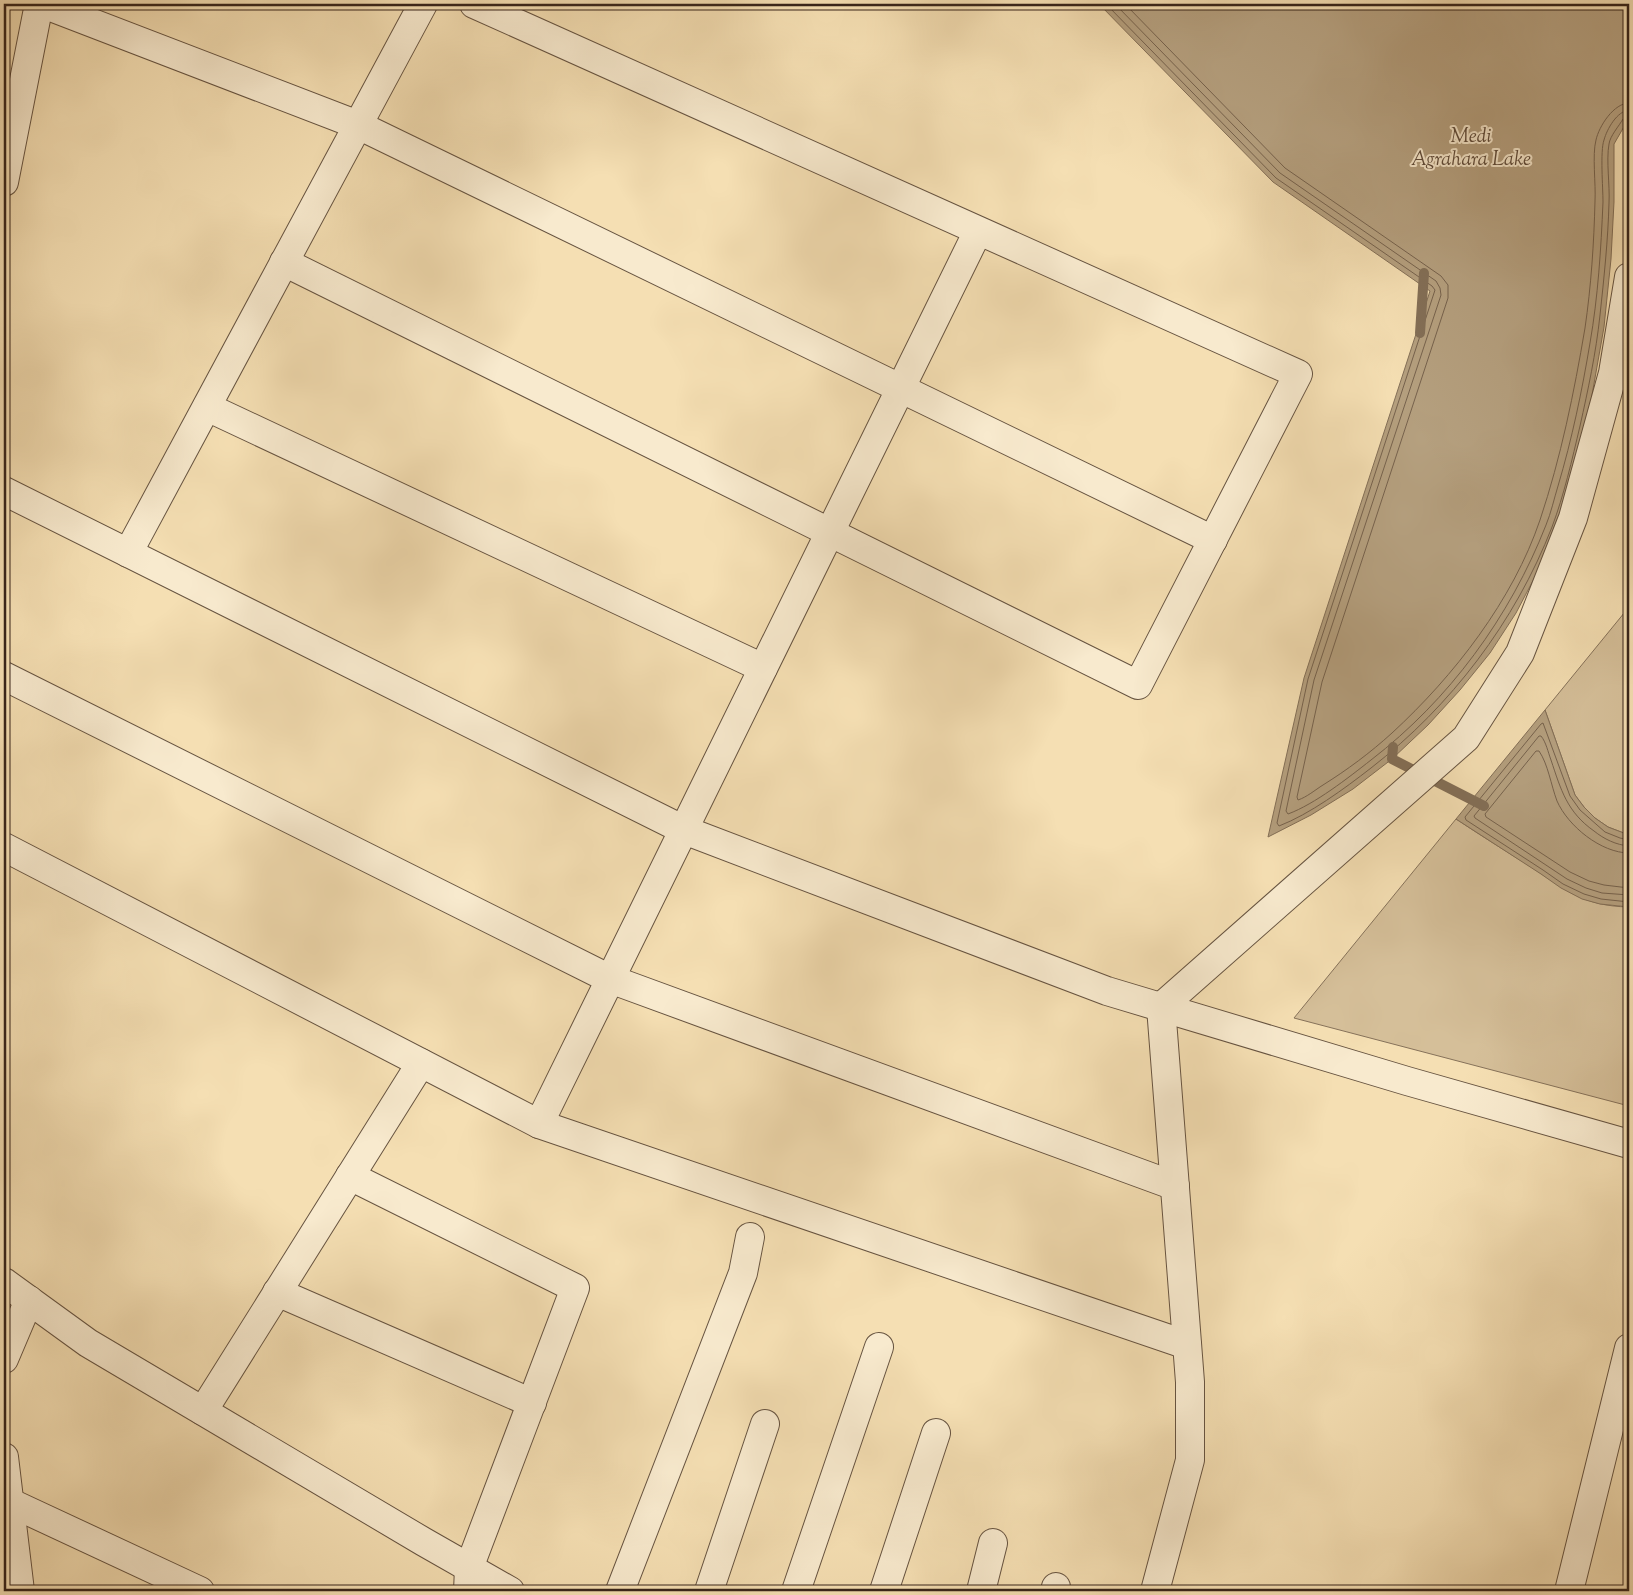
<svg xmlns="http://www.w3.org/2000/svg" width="1633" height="1595" viewBox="0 0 1633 1595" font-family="'Sorts Mill Goudy',serif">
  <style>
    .green { fill: #d5bf99; stroke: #86725a }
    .water { fill: #b5a07f; stroke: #836f57 }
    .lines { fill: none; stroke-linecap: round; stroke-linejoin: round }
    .shore { stroke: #76624d; stroke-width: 1 }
    .stream { stroke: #836f57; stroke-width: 10 }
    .minor-casing { stroke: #675441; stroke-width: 30 }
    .minor { stroke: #f8eace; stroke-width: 28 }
    .labels { text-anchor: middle; stroke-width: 4; stroke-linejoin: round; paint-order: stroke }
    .water-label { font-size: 20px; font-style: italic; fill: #5e4a39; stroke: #f8eace }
  </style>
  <rect width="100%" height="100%" fill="#f5dfb3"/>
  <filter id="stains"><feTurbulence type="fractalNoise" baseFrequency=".004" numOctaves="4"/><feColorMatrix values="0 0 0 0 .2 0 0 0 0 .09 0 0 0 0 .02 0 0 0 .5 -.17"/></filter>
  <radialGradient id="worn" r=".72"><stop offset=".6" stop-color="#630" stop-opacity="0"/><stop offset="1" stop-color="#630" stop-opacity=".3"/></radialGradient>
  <g class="green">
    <path d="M1629,607V835L1608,827L1595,818L1584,807L1575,795L1545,710Z"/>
    <path d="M1456,819C1480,835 1504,850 1528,865C1565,889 1582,906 1629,907V1106L1294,1018Z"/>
  </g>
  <g class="water">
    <path d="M1099,4H1629V118L1614,144V202L1611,259L1604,327L1592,395L1577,462L1557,528L1538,571L1516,613L1490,653L1460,690L1428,725L1392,759L1353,789L1311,815L1268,837L1304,678L1430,291L1273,182Z"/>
    <path d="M1545,710L1575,795L1584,807L1595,818L1608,827L1629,835V907L1600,904L1582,899L1561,888L1541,874L1456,819Z"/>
  </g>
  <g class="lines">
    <g class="shore">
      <path d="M1106,4L1276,178L1432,286L1435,290L1308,679L1277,823L1279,826C1310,814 1344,789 1371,768C1451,706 1515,622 1552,527C1564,495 1572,460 1580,426C1588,390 1596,353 1600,315C1604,278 1608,240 1609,203C1610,185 1606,161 1609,144C1610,136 1619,126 1623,119L1629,116"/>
      <path d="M1115,4L1280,173L1436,281L1440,288L1441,295L1314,680L1286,811L1288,814C1315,804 1348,778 1371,760C1449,700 1510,617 1546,525C1551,513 1554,499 1558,486C1572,439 1582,391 1590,343C1598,297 1601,249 1603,202C1603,188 1600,151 1604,140C1607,129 1617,111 1629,110"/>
      <path d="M1125,4L1285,168L1441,276L1448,285V298L1322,682L1297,797L1298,800C1307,797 1315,790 1323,785C1347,770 1370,753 1392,733C1454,676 1513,600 1540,520C1561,457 1574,393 1585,328C1591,287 1594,243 1595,201C1596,184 1592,155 1596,140C1599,126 1614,103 1629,103"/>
      <path d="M1629,840L1620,838L1605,832L1580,810L1570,796L1543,723L1541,724L1465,817L1466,820L1543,870L1563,884L1584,894L1601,899L1629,902"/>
      <path d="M1629,846C1616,845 1604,839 1594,831C1567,812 1561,790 1551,760C1548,752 1546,742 1541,736H1539L1474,816L1475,818L1567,879L1586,888L1602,893L1629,895"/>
      <path d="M1629,853C1601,853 1568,826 1557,801C1551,785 1548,764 1539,751H1536L1485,814L1486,817L1570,872L1589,881L1604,885L1629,888"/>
    </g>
    <g class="stream">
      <path d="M1420,333L1424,273"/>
      <path d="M1393,747L1392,759L1484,806"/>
    </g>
    <g class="minor-casing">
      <g id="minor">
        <path d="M43,4L358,125L1213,540"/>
        <path d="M4,182L39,4"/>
        <path d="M284,262L1138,685L1298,374L474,4"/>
        <path d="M207,407L763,668"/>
        <path d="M4,491L684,830L1107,991L1407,1081L1629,1144"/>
        <path d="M128,553L423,4"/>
        <path d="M4,676L610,979L1175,1186"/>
        <path d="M4,847L539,1124L1187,1345"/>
        <path d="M539,1124L978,231"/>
        <path d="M350,1176L575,1288L469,1568L468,1591"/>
        <path d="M4,1282L88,1343L424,1542L510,1591"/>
        <path d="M277,1292L532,1403"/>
        <path d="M4,1359L29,1300"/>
        <path d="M203,1411L421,1063"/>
        <path d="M4,1457L20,1591"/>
        <path d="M9,1502L200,1591"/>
        <path d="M620,1591L743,1273L750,1237"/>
        <path d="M709,1591L765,1424"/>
        <path d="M796,1591L879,1347"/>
        <path d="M884,1591L936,1433"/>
        <path d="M981,1591L993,1543"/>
        <path d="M1055,1591L1056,1587"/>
        <path d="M1155,1591L1190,1460V1382L1161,1007L1466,738L1520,653L1573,518L1613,373L1629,277"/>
        <path d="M1569,1591L1629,1348"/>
      </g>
    </g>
    <use href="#minor" class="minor"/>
  </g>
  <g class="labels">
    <g class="water-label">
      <text x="1471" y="142">Medi<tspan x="1471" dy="23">Agrahara Lake</tspan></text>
    </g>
  </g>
  <rect width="1633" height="1595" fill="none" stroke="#f5dfb3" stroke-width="20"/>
  <rect x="5" y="5" width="1623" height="1585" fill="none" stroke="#38251b" stroke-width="2.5"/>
  <rect x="10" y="10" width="1613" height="1575" fill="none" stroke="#38251b"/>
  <rect width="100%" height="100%" filter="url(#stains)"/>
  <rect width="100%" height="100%" fill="url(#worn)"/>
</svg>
